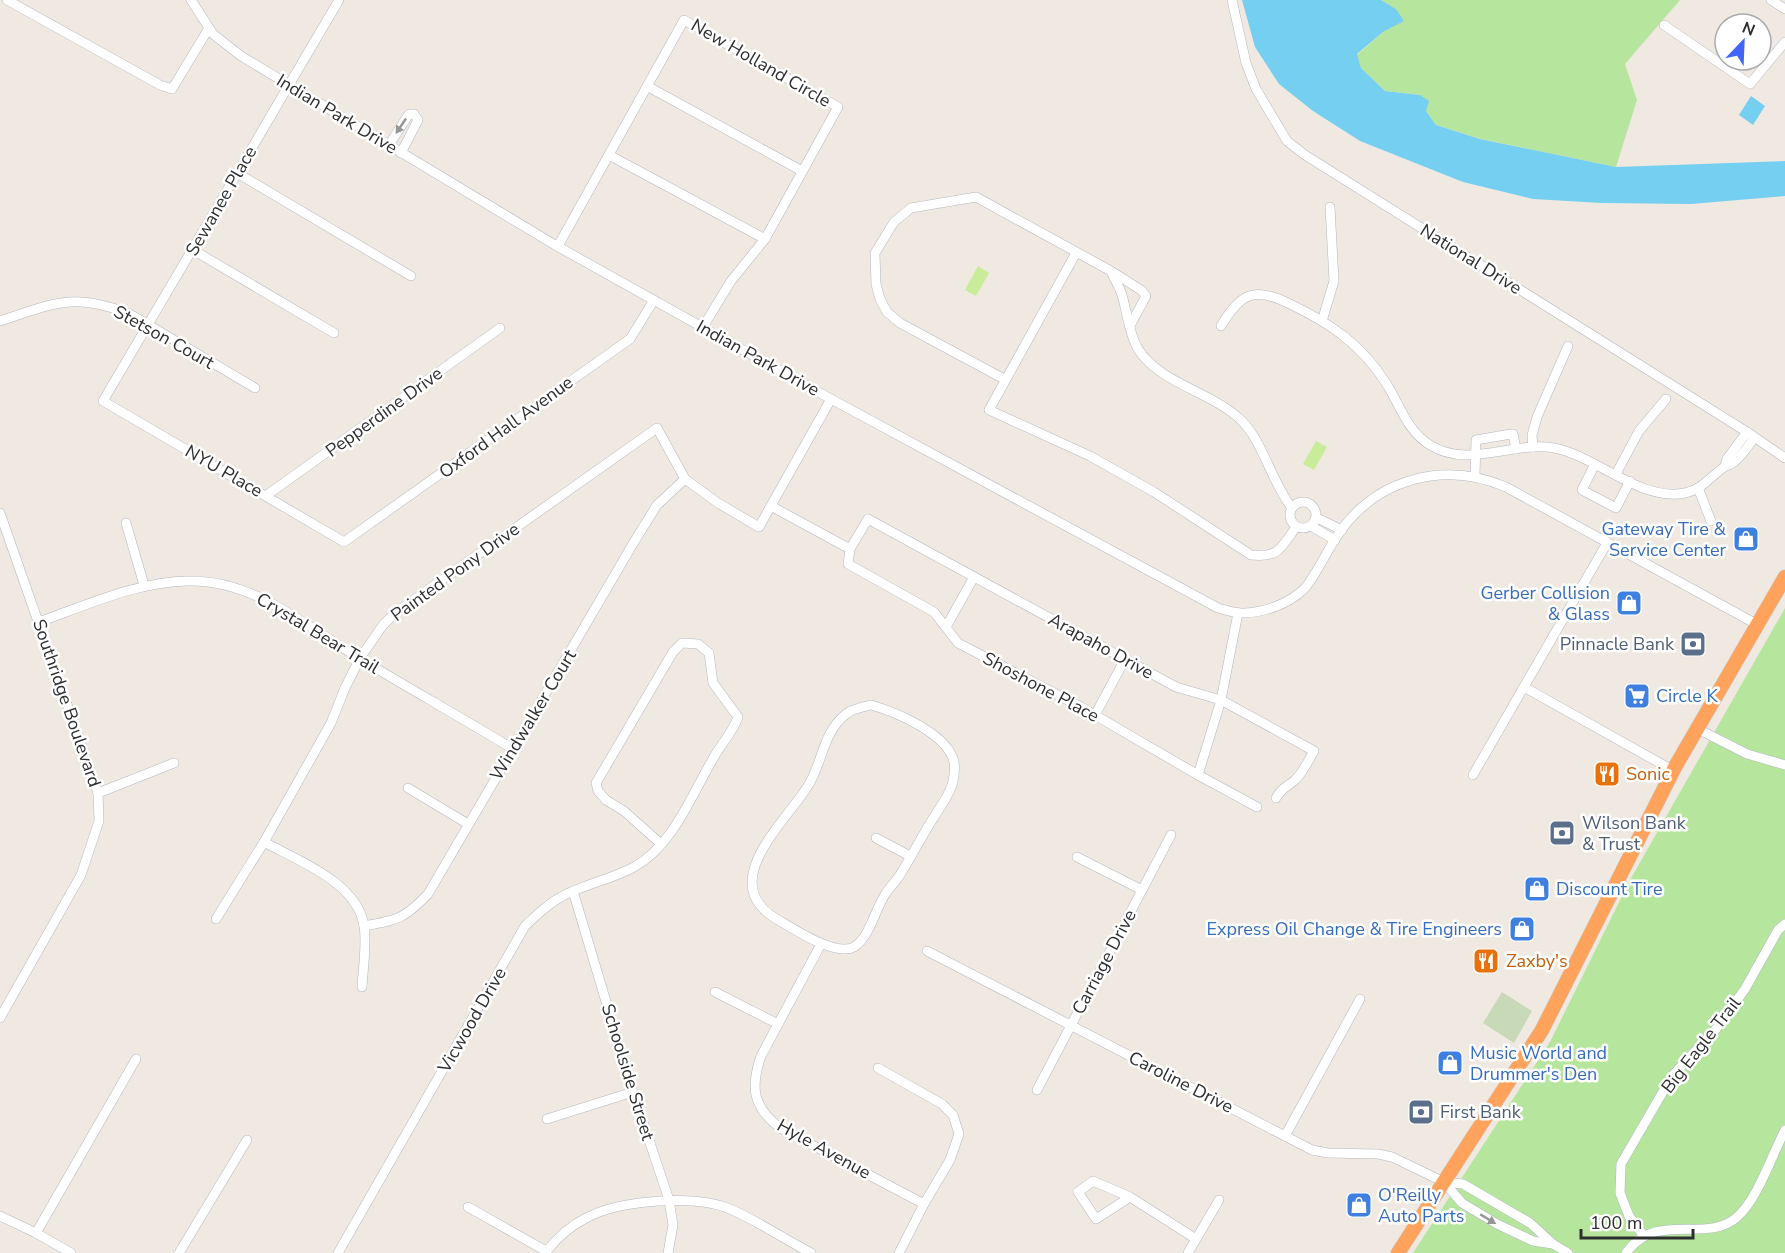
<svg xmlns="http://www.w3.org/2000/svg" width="1785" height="1253" viewBox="0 0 1785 1253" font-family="'Nunito Sans',sans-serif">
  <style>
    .green { fill: #b6e59e }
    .cemetery { fill: #c8d9b8 }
    .pitch { fill: #c9ec9a }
    .water { fill: #75cff0 }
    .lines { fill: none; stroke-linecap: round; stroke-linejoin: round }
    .minor-casing { stroke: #b4b7c1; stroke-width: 10 }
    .highway-casing { stroke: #c9c9c9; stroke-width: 15 }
    .minor { stroke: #fff; stroke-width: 9 }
    .highway { stroke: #ffa35c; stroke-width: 14 }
    .oneway { fill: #969696 }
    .labels { text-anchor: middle; stroke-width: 5; stroke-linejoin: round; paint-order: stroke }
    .street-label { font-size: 18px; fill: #2e2e2e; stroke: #fff }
    .shop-label { font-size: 18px; fill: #366cbe; stroke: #fff; text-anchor: start }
    .service-label { font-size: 18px; fill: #4e5e75; stroke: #fff; text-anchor: start }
    .food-label { font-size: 18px; fill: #c56008; stroke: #fff; text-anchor: start }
  </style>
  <rect width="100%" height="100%" fill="#efe9e1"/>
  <g class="green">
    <path d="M1381,0H1680L1625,64L1637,100L1616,167L1481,139L1436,125L1426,111L1420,95L1385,91L1361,68L1357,55L1383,32L1403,21L1396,9Z"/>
    <path d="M1785,608V1253H1413L1550,1042L1630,880Z"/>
  </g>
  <path class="cemetery" d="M1502,992L1532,1011L1514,1043L1483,1023Z"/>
  <g class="pitch">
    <path d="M978,266L989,273L976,296L965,290Z"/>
    <path d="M1316,441L1327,447L1314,470L1303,464Z"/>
  </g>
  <g class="water">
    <path d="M1242,0H1381L1396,9L1404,21L1383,32L1357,54L1361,68L1385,91L1420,95L1429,101L1426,111L1436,125L1480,139L1616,167L1785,161V196L1691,204L1602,203L1533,199L1463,182L1360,141L1313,111L1279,84L1255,47Z"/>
    <path d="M1751,96L1765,106L1753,125L1739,115Z"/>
  </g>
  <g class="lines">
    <g class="minor-casing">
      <g id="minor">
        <path d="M7,0L160,85L172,89L209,28"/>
        <path d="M191,0L213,34L241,56L555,245L831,399L1218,608C1226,610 1236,614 1245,613C1265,612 1288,604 1303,590C1313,581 1328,549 1337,536C1375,479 1443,460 1506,487L1758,625"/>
        <path d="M339,0L103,401L344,542L630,339L654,300"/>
        <path d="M1232,0L1246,63L1256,89L1287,141L1305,155L1747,432L1785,458"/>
        <path d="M1771,0L1785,9"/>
        <path d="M1664,25L1750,84L1785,42"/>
        <path d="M647,86L802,171"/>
        <path d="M389,145L409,114H414L418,120L401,153"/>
        <path d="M609,155L765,239"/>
        <path d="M237,173L411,276"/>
        <path d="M558,246L684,20L838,107L765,239L731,281L703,327"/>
        <path d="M193,250L334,333"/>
        <path d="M1076,253L989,410L1090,456L1154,492L1251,555C1279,558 1281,548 1296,527"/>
        <path d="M1111,271L1141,290L1146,296L1130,326"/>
        <path d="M0,321C55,303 73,292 130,314L255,388"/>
        <path d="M1322,321L1334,281L1330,207"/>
        <path d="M1221,326C1241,293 1254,286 1290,304C1330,323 1362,345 1386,383C1400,405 1407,431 1430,445C1468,469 1513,441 1554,448C1597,456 1640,502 1685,493C1704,489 1711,475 1726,466C1730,464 1731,465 1734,462C1742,456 1748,446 1754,438"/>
        <path d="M1004,379L900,323L887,312L880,299L876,284L875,253L894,222L911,208L976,197L1111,271C1114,278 1118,285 1121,292C1127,309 1128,332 1138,349C1160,384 1213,392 1242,421C1263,442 1272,483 1292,508"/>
        <path d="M1533,447L1532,435L1537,417L1568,346"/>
        <path d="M1595,464L1582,490L1616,508L1630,481"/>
        <path d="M1725,466L1727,459L1747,432"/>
        <path d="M1616,474L1639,431L1666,399"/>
        <path d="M1475,476L1476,440L1511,434H1513L1516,449"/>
        <path d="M1698,488L1711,521"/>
        <path d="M267,495L500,328"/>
        <circle cx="1303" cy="515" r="13"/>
        <path d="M771,506L850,549"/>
        <path d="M0,513L98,793L99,821L81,875L0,1018"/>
        <path d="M1317,518L1342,530"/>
        <path d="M126,523L144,585"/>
        <path d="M1311,526L1335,540"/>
        <path d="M39,622C87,605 136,582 188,581C253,579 306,626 359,658C410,689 462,718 513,749"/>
        <path d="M946,627L974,577"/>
        <path d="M1524,687L1674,771"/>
        <path d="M871,705C896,712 948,734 954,762C955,768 954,779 952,785C948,797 939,809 932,820C921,838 911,857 900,875C896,881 890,887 886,893C876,907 869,939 854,947C835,957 792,928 775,918C718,883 782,825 806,789C823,765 821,734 846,714C852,709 863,707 871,705Z"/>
        <path d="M1095,715L1125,659"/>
        <path d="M1698,729L1747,754L1785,765"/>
        <path d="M1198,775L1221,700L1238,613"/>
        <path d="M1473,775L1607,543"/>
        <path d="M408,788L468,824"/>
        <path d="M98,793L174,763"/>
        <path d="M1257,807L1198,775L1081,707L958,643L934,612L848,564L850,549L868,519L1176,687L1221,700L1314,751C1308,761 1303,773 1294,781C1286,787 1281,789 1276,798"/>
        <path d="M876,838L910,856"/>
        <path d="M264,842C299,861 358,883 364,926C367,944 363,969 362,987"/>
        <path d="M1077,857L1142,890"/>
        <path d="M573,891L633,1092L669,1200L673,1225L668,1253"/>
        <path d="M216,919L264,842L331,723L345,688L360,658L383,625L395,613L657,428L685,479L718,503L759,527L831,399"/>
        <path d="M364,926C398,920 404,919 428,894L634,542L657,505L685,479"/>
        <path d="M821,944L761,1056C750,1088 753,1107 780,1128L924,1204"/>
        <path d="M927,951L1312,1150L1328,1153L1378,1154L1392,1157L1444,1182L1463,1184L1530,1223L1553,1244L1568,1253"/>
        <path d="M715,992L778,1024"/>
        <path d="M878,1068L942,1104L953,1115L959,1134L950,1160L924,1204L899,1253"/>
        <path d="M1037,1090L1171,835"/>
        <path d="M547,1119L633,1092"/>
        <path d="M1285,1136L1360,999"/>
        <path d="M1444,1182L1462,1203L1497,1224L1533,1241L1553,1244"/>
        <path d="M1130,1197L1093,1181L1078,1192L1096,1219L1130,1197L1196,1239"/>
        <path d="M468,1207L546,1251"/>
        <path d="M0,1216L36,1233L71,1253"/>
        <path d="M36,1233L136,1059"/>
        <path d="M1643,1235L1629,1216L1620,1193L1621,1164L1672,1076L1716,1029L1745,989L1778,930L1785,924"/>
        <path d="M179,1253L247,1140"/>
        <path d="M338,1253L525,926C537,915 547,904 561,897C584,884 610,880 634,867C673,846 692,794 714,757C722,743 733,732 738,717L713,683L709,653L698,644L682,643L673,652L596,783L598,791L606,800L624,811L661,844"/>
        <path d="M545,1253C556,1239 570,1226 586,1218C620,1200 695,1194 730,1209C758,1221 784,1239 811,1253"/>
        <path d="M1188,1253L1219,1200"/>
        <path d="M1626,1253C1657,1210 1704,1244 1736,1218C1757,1201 1772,1155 1785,1130"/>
      </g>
    </g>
    <g class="highway-casing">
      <path id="highway" d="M1398,1253L1542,1030L1675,767L1785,577"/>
    </g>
    <use href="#minor" class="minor"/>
    <use href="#highway" class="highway"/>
  </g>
  <defs><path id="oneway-solid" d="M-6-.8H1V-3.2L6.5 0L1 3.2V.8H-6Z" transform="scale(1.5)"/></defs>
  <g class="oneway">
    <use href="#oneway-solid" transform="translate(401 126) rotate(124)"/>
    <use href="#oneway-solid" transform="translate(1488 1219) rotate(31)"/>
  </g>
  <defs>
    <g id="shop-square" transform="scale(1.35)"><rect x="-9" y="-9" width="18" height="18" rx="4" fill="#3f7fe0" stroke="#fff"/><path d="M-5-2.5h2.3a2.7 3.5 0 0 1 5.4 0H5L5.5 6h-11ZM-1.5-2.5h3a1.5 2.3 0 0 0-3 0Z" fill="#fff"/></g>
    <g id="bank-square" transform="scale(1.35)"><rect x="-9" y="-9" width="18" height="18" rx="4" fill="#5c6f8a" stroke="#fff"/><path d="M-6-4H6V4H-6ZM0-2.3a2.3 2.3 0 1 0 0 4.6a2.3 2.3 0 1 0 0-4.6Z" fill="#fff"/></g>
    <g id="supermarket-square" transform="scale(1.35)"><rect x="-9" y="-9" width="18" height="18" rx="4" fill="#3f7fe0" stroke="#fff"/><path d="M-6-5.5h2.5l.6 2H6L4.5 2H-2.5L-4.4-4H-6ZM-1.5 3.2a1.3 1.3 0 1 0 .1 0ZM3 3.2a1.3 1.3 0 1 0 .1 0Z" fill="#fff"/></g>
    <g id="restaurant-square" transform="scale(1.35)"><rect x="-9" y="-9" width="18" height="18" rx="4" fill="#e8710a" stroke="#fff"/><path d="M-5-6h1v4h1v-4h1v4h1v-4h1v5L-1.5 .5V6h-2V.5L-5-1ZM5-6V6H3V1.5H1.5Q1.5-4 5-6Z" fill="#fff"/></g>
  </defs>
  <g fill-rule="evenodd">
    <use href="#shop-square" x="1746" y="539"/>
    <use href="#shop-square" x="1629" y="603"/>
    <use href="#bank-square" x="1693" y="644"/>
    <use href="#supermarket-square" x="1637" y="696"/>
    <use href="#restaurant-square" x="1607" y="774"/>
    <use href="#bank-square" x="1562" y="833"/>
    <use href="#shop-square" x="1537" y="889"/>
    <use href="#shop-square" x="1522" y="929"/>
    <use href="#restaurant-square" x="1486" y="961"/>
    <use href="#shop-square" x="1450" y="1063"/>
    <use href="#bank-square" x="1421" y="1112"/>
    <use href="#shop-square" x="1359" y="1205"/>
  </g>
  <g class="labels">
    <g class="street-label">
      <text transform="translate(761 63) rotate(30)" y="6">New Holland Circle</text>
      <text transform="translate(337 114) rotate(31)" y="6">Indian Park Drive</text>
      <text transform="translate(221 201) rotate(-60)" y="6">Sewanee Place</text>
      <text transform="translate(1471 259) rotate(32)" y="6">National Drive</text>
      <text transform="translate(164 337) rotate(29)" y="6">Stetson Court</text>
      <text transform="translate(758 358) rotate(29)" y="6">Indian Park Drive</text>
      <text transform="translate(384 412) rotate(-36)" y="6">Pepperdine Drive</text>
      <text transform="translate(506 427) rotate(-36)" y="6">Oxford Hall Avenue</text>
      <text transform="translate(224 471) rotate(30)" y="6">NYU Place</text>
      <text transform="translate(455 572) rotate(-36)" y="6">Painted Pony Drive</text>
      <text transform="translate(318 633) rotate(31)" y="6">Crystal Bear Trail</text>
      <text transform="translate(1101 646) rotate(29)" y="6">Arapaho Drive</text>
      <text transform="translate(1041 687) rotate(28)" y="6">Shoshone Place</text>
      <text transform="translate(67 703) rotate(71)" y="6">Southridge Boulevard</text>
      <text transform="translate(533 715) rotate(-59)" y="6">Windwalker Court</text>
      <text transform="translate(1104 962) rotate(-62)" y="6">Carriage Drive</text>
      <text transform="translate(472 1020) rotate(-60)" y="6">Vicwood Drive</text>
      <text transform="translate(1701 1045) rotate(-52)" y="6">Big Eagle Trail</text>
      <text transform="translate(628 1072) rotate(73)" y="6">Schoolside Street</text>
      <text transform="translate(1181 1082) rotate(27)" y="6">Caroline Drive</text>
      <text transform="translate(824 1149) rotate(29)" y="6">Hyle Avenue</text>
    </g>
    <g class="shop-label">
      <text x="1726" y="535" text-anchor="end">Gateway Tire &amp;<tspan x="1726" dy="21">Service Center</tspan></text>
      <text x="1610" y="599" text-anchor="end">Gerber Collision<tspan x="1610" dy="21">&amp; Glass</tspan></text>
      <text x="1656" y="702">Circle K</text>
      <text x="1556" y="895">Discount Tire</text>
      <text x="1502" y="935" text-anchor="end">Express Oil Change &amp; Tire Engineers</text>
      <text x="1470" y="1059">Music World and<tspan x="1470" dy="21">Drummer's Den</tspan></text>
      <text x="1378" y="1201">O'Reilly<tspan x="1378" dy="21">Auto Parts</tspan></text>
    </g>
    <g class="service-label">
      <text x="1674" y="650" text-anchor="end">Pinnacle Bank</text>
      <text x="1582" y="829">Wilson Bank<tspan x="1582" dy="21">&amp; Trust</tspan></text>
      <text x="1440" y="1118">First Bank</text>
    </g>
    <g class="food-label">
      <text x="1626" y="780">Sonic</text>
      <text x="1506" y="967">Zaxby's</text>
    </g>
  </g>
  <g transform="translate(1743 42) rotate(23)"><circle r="28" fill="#ffffff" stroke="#ababab" stroke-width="1.5"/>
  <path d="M0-4.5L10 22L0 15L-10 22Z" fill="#4264fb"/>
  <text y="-9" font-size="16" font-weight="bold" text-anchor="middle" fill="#2e2e2e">N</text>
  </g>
  <path d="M1581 1229v9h112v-9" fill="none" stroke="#2e2e2e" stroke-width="3"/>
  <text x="1590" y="1229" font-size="18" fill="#2e2e2e" stroke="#ffffff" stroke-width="4.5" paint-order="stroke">100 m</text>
</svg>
